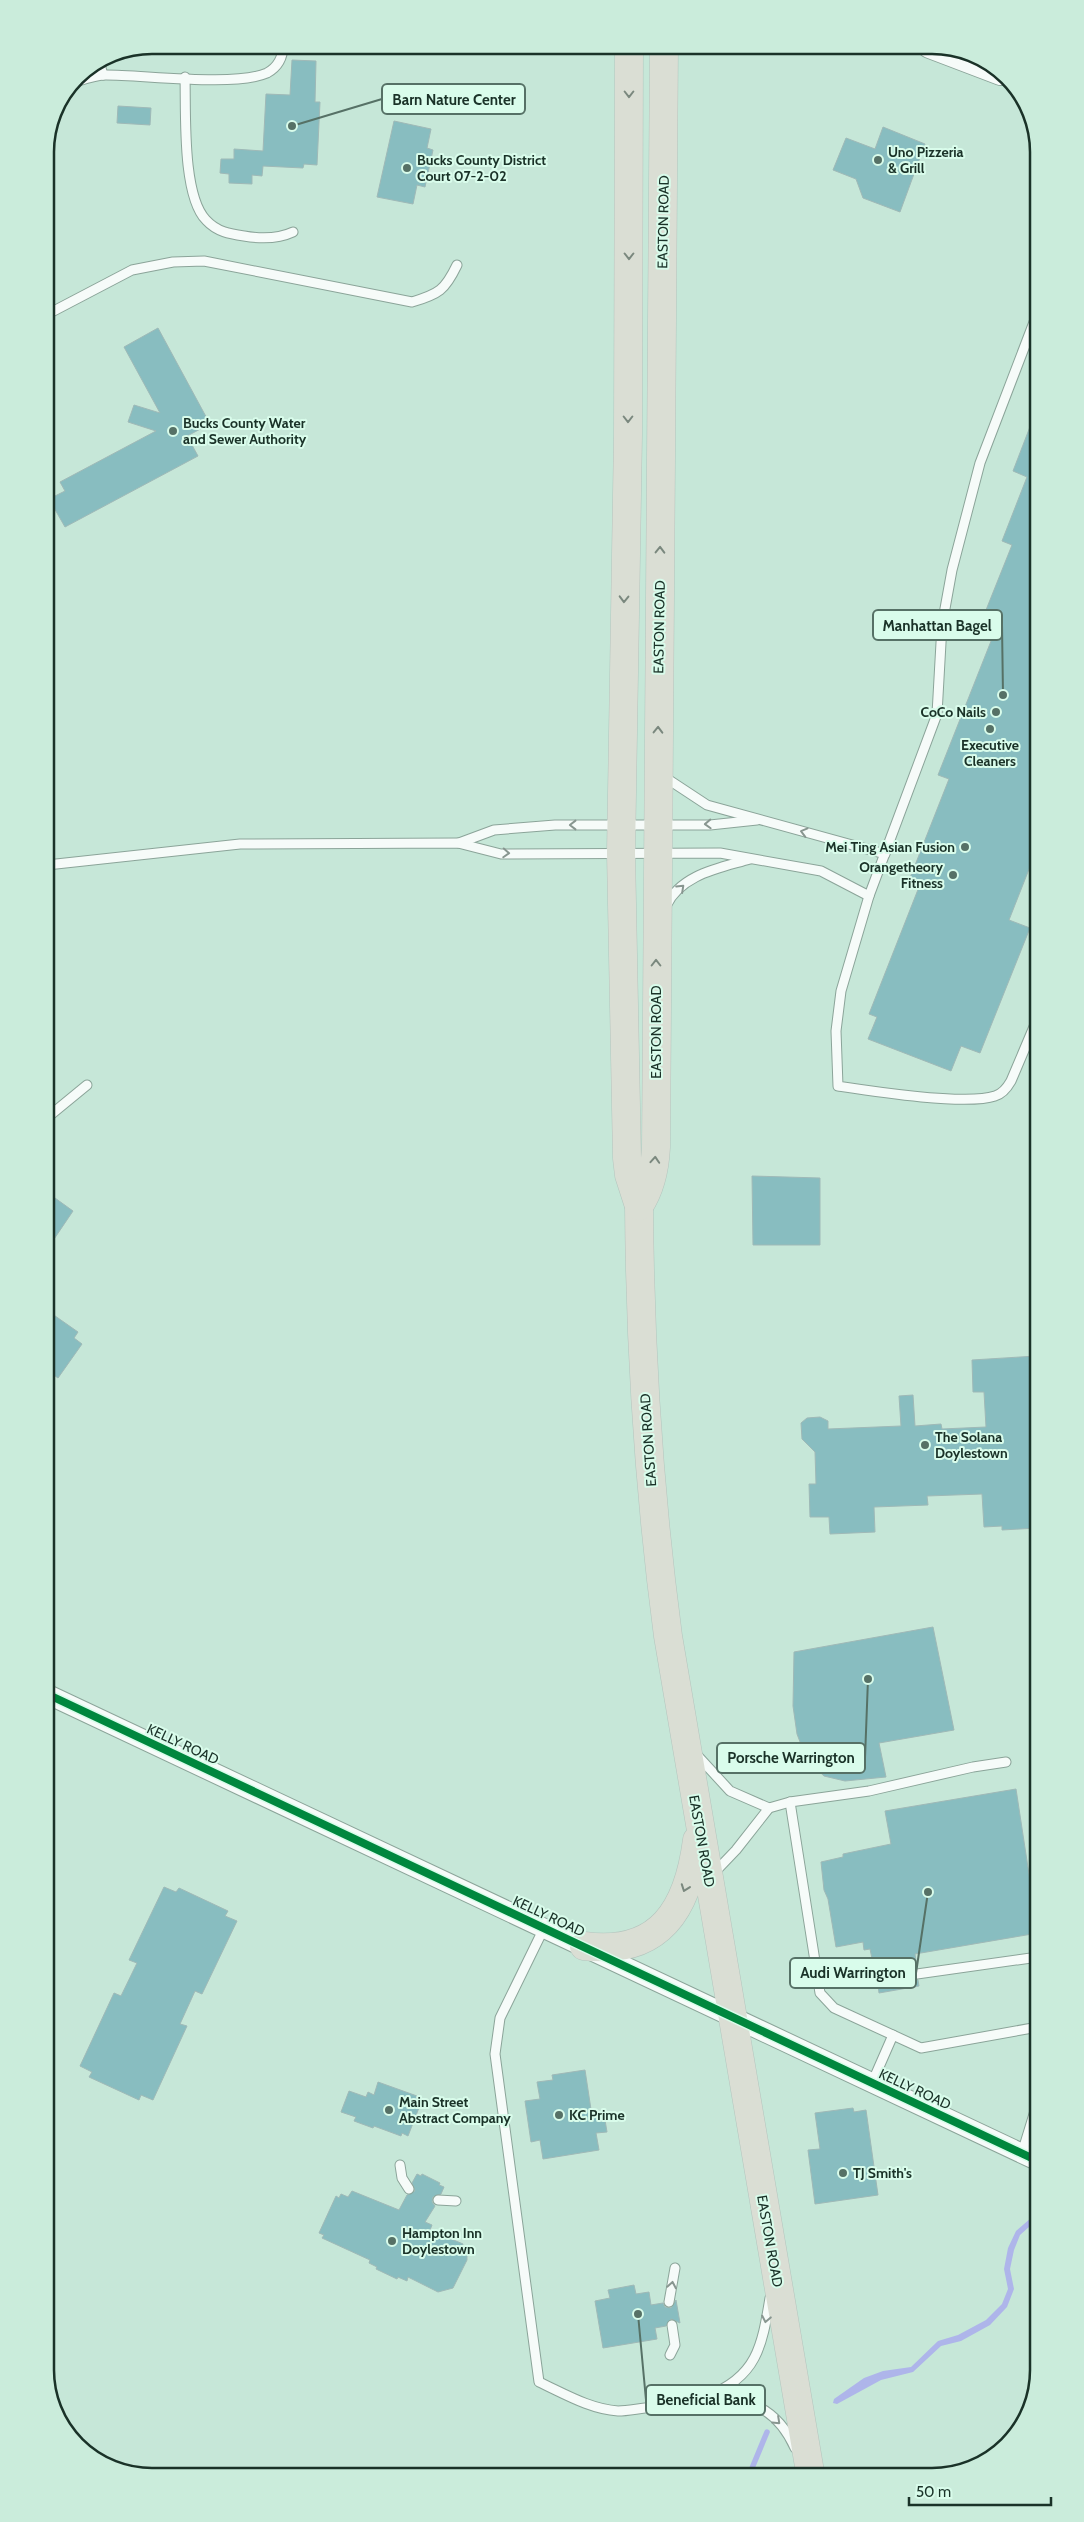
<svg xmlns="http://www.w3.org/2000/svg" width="1084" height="2522" viewBox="0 0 1084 2522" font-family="Cabin,sans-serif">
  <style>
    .water { fill: #aeb5ea }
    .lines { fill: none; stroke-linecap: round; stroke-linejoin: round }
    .stream { stroke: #aeb5ea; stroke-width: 5.5 }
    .building { fill: #88bdc0; stroke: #9fb9b7 }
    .service-casing { stroke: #8ba499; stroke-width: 11 }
    .minor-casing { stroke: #8ba499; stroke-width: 21 }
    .secondary-casing { stroke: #8ba499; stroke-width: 28 }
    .trunk-casing { stroke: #b4c5be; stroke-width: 29 }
    .service { stroke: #f6fbf9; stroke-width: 9 }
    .minor { stroke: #f6fbf9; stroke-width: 19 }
    .secondary { stroke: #f6fbf9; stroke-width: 26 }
    .trunk { stroke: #daded4; stroke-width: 28 }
    .cycleway-casing { stroke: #d9fceb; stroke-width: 11 }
    .cycleway { stroke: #00873e; stroke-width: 8 }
    .oneway { stroke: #7a887e }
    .oneway2 { stroke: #889690 }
    .poi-dot { fill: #567166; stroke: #d9fceb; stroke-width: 2 }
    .labels { text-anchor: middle; stroke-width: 4; stroke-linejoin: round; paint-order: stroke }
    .poi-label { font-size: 14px; font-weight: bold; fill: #1a3228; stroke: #d9fceb; text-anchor: start }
    .street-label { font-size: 14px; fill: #1a3228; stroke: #d9fceb }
    .rim { fill: none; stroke: #1a3228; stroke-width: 2.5 }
    .leader { fill: none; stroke: #567166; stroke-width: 2 }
    .callout-dot { fill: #567166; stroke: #d9fceb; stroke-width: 2 }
    .callout { fill: #d9fceb; stroke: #567166; stroke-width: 2 }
    .callout-label { font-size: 15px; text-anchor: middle; font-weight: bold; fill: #1a3228 }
  </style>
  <rect width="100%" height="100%" fill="#c6e7d8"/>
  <path class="water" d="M1039,2211V2218L1020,2235L1014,2250L1010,2269L1014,2289L1007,2307L990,2325L961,2341L941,2346L913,2372L881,2380L837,2404L833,2403L834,2399L864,2378L883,2371L911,2367L938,2341L958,2335L986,2320L1002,2304L1008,2289L1004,2269L1008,2248L1016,2231Z"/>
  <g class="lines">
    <path class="stream" d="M750,2473L767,2432"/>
  </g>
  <g class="building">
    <path d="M292,60L316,61L315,102H320L317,165L304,164L303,168L263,166L262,176L252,175V184L229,183V174L220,173L221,159H234V149L263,151L266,94L290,95Z"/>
    <path d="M118,106L151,108L150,125L117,123Z"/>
    <path d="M394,121L431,129L427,148L433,150L425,187L417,185L413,204L377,197Z"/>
    <path d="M883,127L925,144L900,212L863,198L856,179L833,170L846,138L875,149Z"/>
    <path d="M158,328L210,424L187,436L198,456L65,527L49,499L65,491L60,482L156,431L128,422L134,405L160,413L124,347Z"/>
    <path d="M1033,419L1035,854L1009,920L1030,928L980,1053L961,1046L951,1071L868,1039L877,1017L869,1014L919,887L908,883L949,779L938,775L997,626L982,620L1012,545L1002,541L1027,477L1013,471Z"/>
    <path d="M752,1176L820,1178V1245H753Z"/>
    <path d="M48,1193L73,1211L48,1248Z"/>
    <path d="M48,1311L78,1332L74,1338L82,1344L58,1378L48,1371Z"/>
    <path d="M1036,1356L1037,1528L1002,1530V1526L984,1527L982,1494L927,1496L928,1505L874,1507L875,1532L830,1534L829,1517H810L809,1484H816L815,1452L802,1439L801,1423L807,1418L820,1417L828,1421V1429L901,1426L899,1396L913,1395L915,1426L941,1424L942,1429L986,1427L984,1392H973L972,1360Z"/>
    <path d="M933,1627L954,1730L879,1743L886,1777L845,1781L824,1776L807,1760L797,1734L793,1706L794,1652Z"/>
    <path d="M1016,1789L1038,1933L915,1954L917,1968L911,1971V1975L918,1980L919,1986L879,1993L878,1985L882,1978L875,1973L870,1949L864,1950L863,1942L836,1947L828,1899L824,1890L821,1862L843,1857V1854L891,1844L885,1811Z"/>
    <path d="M164,1887L176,1892L179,1888L228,1911L225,1916L237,1921L202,1994L195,1991L180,2024L187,2026L153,2100L141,2095L139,2100L89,2077L92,2072L80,2066L114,1993L121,1996L137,1963L129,1960Z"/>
    <path d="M585,2070L592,2116L604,2114L607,2132L596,2133L599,2150L543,2159L540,2140L531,2142L525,2101L540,2099L537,2082L553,2080L552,2075Z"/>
    <path d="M378,2082L417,2096L416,2098L422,2100L408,2136L402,2133L401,2136L374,2126L373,2128L354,2121L356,2117L341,2112L349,2091L366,2097L368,2092L374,2095Z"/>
    <path d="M853,2108L854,2112L866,2110L878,2195L815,2204L808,2150L820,2149L815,2113Z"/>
    <path d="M417,2174L421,2176L422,2174L440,2183L439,2185L444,2187L441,2194L433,2197L432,2202L435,2206L425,2222L432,2225L430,2230L463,2244L461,2250L467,2252V2260L453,2288L438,2292L408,2277L407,2281L398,2277L397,2279L376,2269L377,2267L369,2263L370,2260L322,2238L324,2235L319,2233L336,2196L339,2198L341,2194L348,2197L352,2191L399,2210L407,2195L415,2191L412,2183Z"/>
    <path d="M634,2285L636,2294L649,2292L651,2305L663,2303L665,2307L671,2308L676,2300L680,2323L671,2319L666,2326L655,2328L657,2339L603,2348L595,2301L610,2298L608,2290Z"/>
  </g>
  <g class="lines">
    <g class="service-casing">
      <g id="service">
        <path d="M99,61L103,75"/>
        <path d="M185,77C186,113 182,195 206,220C217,232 230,234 244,236C261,239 278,239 293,232"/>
        <path d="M72,83C82,80 95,75 106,75C144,75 236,87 267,73C278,67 283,58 283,45"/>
        <path d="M46,315L132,270L173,262L204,261L412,302C439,294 445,290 457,265"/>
        <path d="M1034,322L980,463L952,570L942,625L937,714L869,896L841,991L836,1031L838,1086C871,1091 966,1106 995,1096C1002,1094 1007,1088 1011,1081L1036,1022"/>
        <path d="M663,776L707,805L885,854"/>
        <path d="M459,843L494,830L555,825H710L757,820"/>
        <path d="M47,865L240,844L458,843L501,854L720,853L821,871L869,896"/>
        <path d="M666,906C681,874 720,868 750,859"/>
        <path d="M48,1117L87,1085"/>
        <path d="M696,1754L730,1791L769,1808"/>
        <path d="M790,1802L820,1993L834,2008L921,2048L1038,2027"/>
        <path d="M714,1873L736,1850L769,1808L790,1802L869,1791L973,1767L1006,1762"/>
        <path d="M544,1928L500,2018L495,2054L539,2382C565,2394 590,2409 618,2411C627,2411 636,2409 645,2408C704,2401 764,2379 795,2448"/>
        <path d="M815,1963L835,1983L876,1979"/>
        <path d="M917,1974L1038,1957"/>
        <path d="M872,2083L893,2035"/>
        <path d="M1022,2153L1038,2101"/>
        <path d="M400,2165L402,2178L409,2189"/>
        <path d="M438,2200L456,2201"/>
        <path d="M669,2302L675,2268"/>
        <path d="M670,2355L675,2345L672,2325"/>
        <path d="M707,2396C757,2377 762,2346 770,2298"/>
      </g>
    </g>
    <g class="minor-casing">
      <path id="minor" d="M49,1695L1038,2161"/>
    </g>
    <g class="secondary-casing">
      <path id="secondary" d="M930,45L1001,72"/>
    </g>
    <g class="trunk-casing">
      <g id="trunk">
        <path d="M629,45L628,435L621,853L627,1158L629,1175L639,1206C640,1350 649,1493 668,1636L810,2472"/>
        <path d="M639,1206C651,1188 655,1168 656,1147L664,45"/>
        <path d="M584,1946C660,1956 688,1909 697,1840"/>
      </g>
    </g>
    <use href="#service" class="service"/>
    <use href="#minor" class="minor"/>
    <use href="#secondary" class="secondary"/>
    <use href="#trunk" class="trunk"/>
    <g class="cycleway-casing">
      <path id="cycleway" d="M49,1695L1038,2161"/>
    </g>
    <use href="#cycleway" class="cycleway"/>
  </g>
  <defs><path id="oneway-chevron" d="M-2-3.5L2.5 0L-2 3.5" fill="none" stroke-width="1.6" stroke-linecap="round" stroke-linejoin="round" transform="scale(1.25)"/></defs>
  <g class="oneway">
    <use href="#oneway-chevron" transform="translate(629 94) rotate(90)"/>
    <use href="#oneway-chevron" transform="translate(629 256) rotate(90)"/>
    <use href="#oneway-chevron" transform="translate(628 419) rotate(90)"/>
    <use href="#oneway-chevron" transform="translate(660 550) rotate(-89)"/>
    <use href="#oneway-chevron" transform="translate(624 599) rotate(91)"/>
    <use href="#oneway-chevron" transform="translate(658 730) rotate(-89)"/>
    <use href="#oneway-chevron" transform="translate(656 963) rotate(-90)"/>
    <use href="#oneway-chevron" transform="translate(655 1160) rotate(-86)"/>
    <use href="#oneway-chevron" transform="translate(685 1888) rotate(110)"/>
  </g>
  <g class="oneway2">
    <use href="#oneway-chevron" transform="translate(708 824) rotate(178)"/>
    <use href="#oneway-chevron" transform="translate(573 825) rotate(180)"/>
    <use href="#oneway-chevron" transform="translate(804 832) rotate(-165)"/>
    <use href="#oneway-chevron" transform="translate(506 853) rotate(3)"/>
    <use href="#oneway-chevron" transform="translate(681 888) rotate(-43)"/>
    <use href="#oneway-chevron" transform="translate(672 2285) rotate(-80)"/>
    <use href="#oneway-chevron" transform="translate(766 2319) rotate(101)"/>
    <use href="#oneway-chevron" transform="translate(777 2421) rotate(43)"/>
  </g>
  <g class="poi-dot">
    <circle cx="878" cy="160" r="5"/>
    <circle cx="407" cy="168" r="5"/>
    <circle cx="173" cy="431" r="5"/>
    <circle cx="996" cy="712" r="5"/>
    <circle cx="990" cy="729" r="5"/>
    <circle cx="965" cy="847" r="5"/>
    <circle cx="953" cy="875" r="5"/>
    <circle cx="925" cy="1445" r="5"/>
    <circle cx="389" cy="2110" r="5"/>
    <circle cx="559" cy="2115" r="5"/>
    <circle cx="843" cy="2173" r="5"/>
    <circle cx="392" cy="2241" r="5"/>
  </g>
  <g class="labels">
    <g class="poi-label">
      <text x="888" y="157">Uno Pizzeria<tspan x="888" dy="16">&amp; Grill</tspan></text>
      <text x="417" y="165">Bucks County District<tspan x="417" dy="16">Court 07-2-02</tspan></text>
      <text x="183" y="428">Bucks County Water<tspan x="183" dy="16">and Sewer Authority</tspan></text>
      <text x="986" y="717" text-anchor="end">CoCo Nails</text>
      <text x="990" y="750" text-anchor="middle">Executive<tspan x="990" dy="16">Cleaners</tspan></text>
      <text x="955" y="852" text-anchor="end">Mei Ting Asian Fusion</text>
      <text x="943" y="872" text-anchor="end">Orangetheory<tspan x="943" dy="16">Fitness</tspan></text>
      <text x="935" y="1442">The Solana<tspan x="935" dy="16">Doylestown</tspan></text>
      <text x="399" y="2107">Main Street<tspan x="399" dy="16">Abstract Company</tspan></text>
      <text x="569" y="2120">KC Prime</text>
      <text x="853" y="2178">TJ Smith's</text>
      <text x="402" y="2238">Hampton Inn<tspan x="402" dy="16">Doylestown</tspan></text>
    </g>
    <g class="street-label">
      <text transform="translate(663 222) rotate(-89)" y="5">EASTON ROAD</text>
      <text transform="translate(659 627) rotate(-89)" y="5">EASTON ROAD</text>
      <text transform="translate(656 1032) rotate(-90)" y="5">EASTON ROAD</text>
      <text transform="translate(648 1440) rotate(-94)" y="5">EASTON ROAD</text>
      <text transform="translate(183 1744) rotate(25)" y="5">KELLY ROAD</text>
      <text transform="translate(702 1841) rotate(80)" y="5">EASTON ROAD</text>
      <text transform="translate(549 1916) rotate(25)" y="5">KELLY ROAD</text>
      <text transform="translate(915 2089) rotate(25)" y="5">KELLY ROAD</text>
      <text transform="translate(770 2241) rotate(80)" y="5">EASTON ROAD</text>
    </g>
  </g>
  <path d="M0 0H1084V2522H0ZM152 54H932A98 98 0 0 1 1030 152V2370A98 98 0 0 1 932 2468H152A98 98 0 0 1 54 2370V152A98 98 0 0 1 152 54Z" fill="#caecdb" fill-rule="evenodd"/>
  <path class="rim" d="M152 54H932A98 98 0 0 1 1030 152V2370A98 98 0 0 1 932 2468H152A98 98 0 0 1 54 2370V152A98 98 0 0 1 152 54Z"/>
  <path class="leader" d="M292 126L382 99M1003 695L1002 625M868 1679L865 1758M928 1892L916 1973M638 2314L646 2400"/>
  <g class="callout-dot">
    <circle cx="292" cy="126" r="5"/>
    <circle cx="1003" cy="695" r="5"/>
    <circle cx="868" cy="1679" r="5"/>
    <circle cx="928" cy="1892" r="5"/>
    <circle cx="638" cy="2314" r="5"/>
  </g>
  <g class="callout">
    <rect x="382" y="84" width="143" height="30" rx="5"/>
    <rect x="873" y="610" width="129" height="30" rx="5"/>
    <rect x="717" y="1743" width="148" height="30" rx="5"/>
    <rect x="790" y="1958" width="126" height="30" rx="5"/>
    <rect x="646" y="2385" width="119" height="30" rx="5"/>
  </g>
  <g class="callout-label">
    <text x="454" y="105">Barn Nature Center</text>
    <text x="937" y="631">Manhattan Bagel</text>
    <text x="791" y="1763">Porsche Warrington</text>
    <text x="853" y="1978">Audi Warrington</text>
    <text x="706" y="2405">Beneficial Bank</text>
  </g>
  <path d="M909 2497v8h142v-8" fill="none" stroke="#1a3228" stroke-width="2.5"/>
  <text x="916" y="2497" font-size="15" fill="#1a3228" stroke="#d9fceb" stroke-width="4" paint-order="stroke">50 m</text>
</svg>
